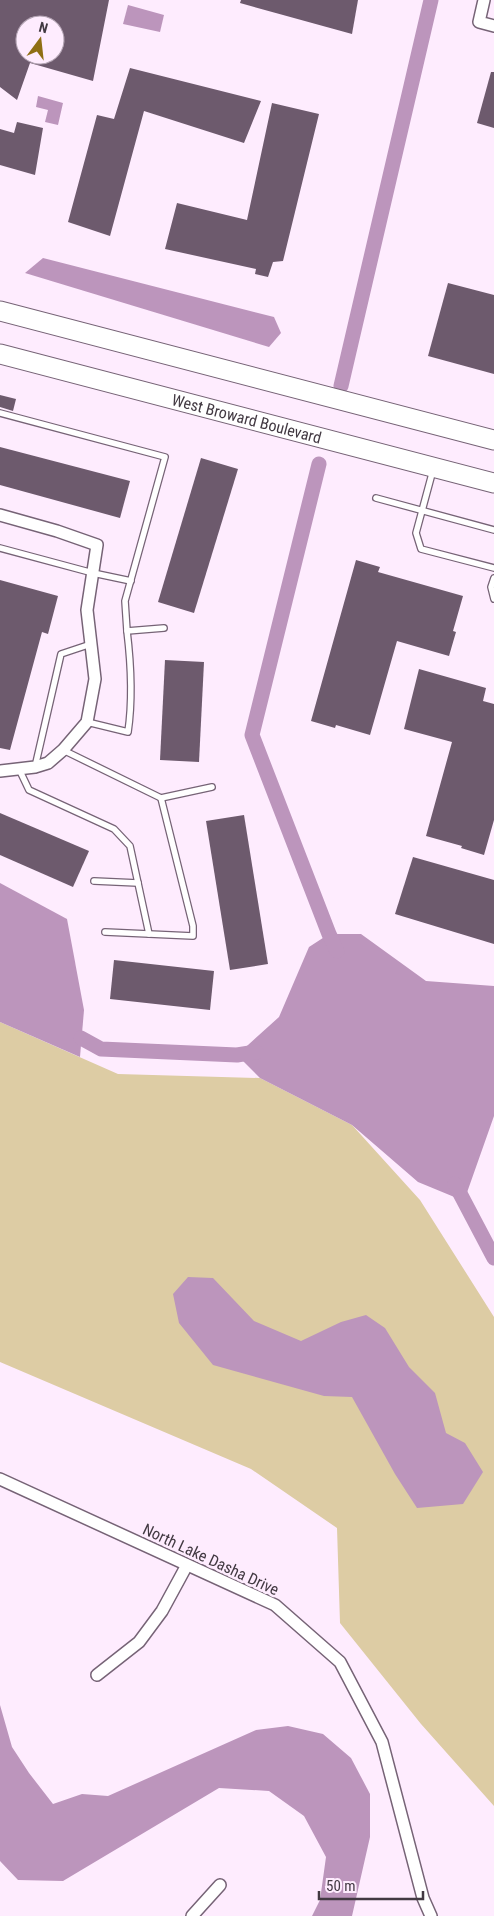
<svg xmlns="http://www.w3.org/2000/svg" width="494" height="1916" viewBox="0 0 494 1916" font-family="'Roboto Condensed',sans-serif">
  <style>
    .green { fill: #ddcca4 }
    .water { fill: #bc95bc }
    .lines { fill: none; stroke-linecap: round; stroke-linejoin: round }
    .canal { stroke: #bc95bc; stroke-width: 15 }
    .building { fill: #6d5a6d; fill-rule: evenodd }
    .lane-casing { stroke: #766376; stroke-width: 8 }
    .street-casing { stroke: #766376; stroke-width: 14 }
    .primary-casing { stroke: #766376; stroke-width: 21 }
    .lane { stroke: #fff; stroke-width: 5.5 }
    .street { stroke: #fff; stroke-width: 11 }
    .primary { stroke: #fff; stroke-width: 19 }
    .labels { text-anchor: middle; stroke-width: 5; stroke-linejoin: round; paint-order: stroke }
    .street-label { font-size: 16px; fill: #423942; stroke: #feecfe }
  </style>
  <rect width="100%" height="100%" fill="#feecfe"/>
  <path class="green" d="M0,1022L118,1074L260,1078L352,1125L420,1200L494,1317V1806L421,1724L340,1623L337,1528L251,1469L0,1362Z"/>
  <g class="water">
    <path d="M128,5L164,15L160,32L123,24Z"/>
    <path d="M38,96L63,103L58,125L45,122L48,110L36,107Z"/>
    <path d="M43,258L274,317L281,333L269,347L25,273Z"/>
    <path d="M0,883L67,919L84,1010L80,1057L0,1022Z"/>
    <path d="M329,934H361L426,981L494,986V1116L464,1201L418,1182L352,1125L260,1078L237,1055L279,1017L309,947Z"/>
    <path d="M188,1277L213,1278L254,1321L301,1341L341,1322L366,1315L385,1328L409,1367L435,1393L446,1433L465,1443L483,1472L463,1504L417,1508L395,1474L352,1397L324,1396L213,1365L179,1323L173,1294Z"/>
    <path d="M0,1705L12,1747L29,1773L53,1804L82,1794L108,1796L256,1730L288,1726L323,1734L351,1758L370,1794V1837L352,1916H312L320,1900L326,1857L304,1816L269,1791L219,1788L63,1881L18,1880L0,1861Z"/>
  </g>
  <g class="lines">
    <g class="canal">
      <path d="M341,386L431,0"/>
      <path d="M319,464L252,735L329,934L337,951"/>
      <path d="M81,1038L101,1049L237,1055L256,1052"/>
      <path d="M455,1184L494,1258"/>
    </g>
  </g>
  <g class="building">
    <path d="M0,0H109L93,81L30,63L17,100L0,87ZM25,25H55V55H25Z"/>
    <path d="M241,0H358L352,34L240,3Z"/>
    <path d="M130,68L261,101L244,143L144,111L110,236L68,222L97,115L114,119Z"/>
    <path d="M491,72H494V128L477,123Z"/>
    <path d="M272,103L319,114L283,261L273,262L268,277L255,274L256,269L165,249L177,203L247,220Z"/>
    <path d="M17,122L43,128L35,175L0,165V129L14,133Z"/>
    <path d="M448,283L494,295V374L428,356Z"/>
    <path d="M0,395L16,399L13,411L0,407Z"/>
    <path d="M0,447L130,481L120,518L0,485Z"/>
    <path d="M201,458L238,469L194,613L158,602Z"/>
    <path d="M356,560L380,567L378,572L463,596L453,631L456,632L449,656L397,641L370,735L336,725L335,728L311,721Z"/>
    <path d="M0,580L58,596L48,634L42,632L10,750L0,748Z"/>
    <path d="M165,660L204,662L199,762L160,760Z"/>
    <path d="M419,669L486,688L483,701L494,704V820L484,855L461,848L462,846L426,836L452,742L404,729Z"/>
    <path d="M0,813L89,851L73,887L0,855Z"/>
    <path d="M244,815L268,964L230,970L206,821Z"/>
    <path d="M413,857L494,880V944L395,914Z"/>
    <path d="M114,960L214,971L210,1010L110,999Z"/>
  </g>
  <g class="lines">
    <g class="lane-casing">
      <g id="lane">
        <path d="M0,413L165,457L125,601L127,631L164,628"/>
        <path d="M433,470L416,533L421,549L494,568"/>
        <path d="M376,498L494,530"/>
        <path d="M0,548L93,573L131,581"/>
        <path d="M494,578L491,587L494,599"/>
        <path d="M87,722L128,732C133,698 131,664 127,631"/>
        <path d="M63,750L161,798L212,787"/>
        <path d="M35,767L61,654L91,644"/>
        <path d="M19,769L29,790L114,829L130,846L149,934"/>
        <path d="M94,881L138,883"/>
        <path d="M105,932L193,936V926L161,798"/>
      </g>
    </g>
    <g class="street-casing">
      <g id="street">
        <path d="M484,0L479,22L494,26"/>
        <path d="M0,515L57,531L97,545L87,610L95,679L87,722L63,750L48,763L35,767L0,771"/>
        <path d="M0,1479L275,1605L340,1662L382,1742L423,1898L431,1916"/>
        <path d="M97,1675L139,1642L162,1611L187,1565"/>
        <path d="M192,1916L220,1885"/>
      </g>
    </g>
    <g class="primary-casing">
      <g id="primary">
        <path d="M0,311L494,440"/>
        <path id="s1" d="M0,354L494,483"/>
      </g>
    </g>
    <use href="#lane" class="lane"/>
    <use href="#street" class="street"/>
    <use href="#primary" class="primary"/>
  </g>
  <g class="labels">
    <g class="street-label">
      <text dy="6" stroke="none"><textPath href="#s1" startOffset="255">West Broward Boulevard</textPath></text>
      <text transform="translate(211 1559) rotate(25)" y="6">North Lake Dasha Drive</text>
    </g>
  </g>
  <g transform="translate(40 40) rotate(15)"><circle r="24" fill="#feecfe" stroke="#b3a4b3"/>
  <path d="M0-4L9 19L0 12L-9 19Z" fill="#8f6f14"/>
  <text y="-8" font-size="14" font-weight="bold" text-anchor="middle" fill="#423942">N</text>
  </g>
  <path d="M319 1891v8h104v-8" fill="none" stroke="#423942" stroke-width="2.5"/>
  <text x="326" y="1891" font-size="15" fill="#423942" stroke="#feecfe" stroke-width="4" paint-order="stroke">50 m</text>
</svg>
